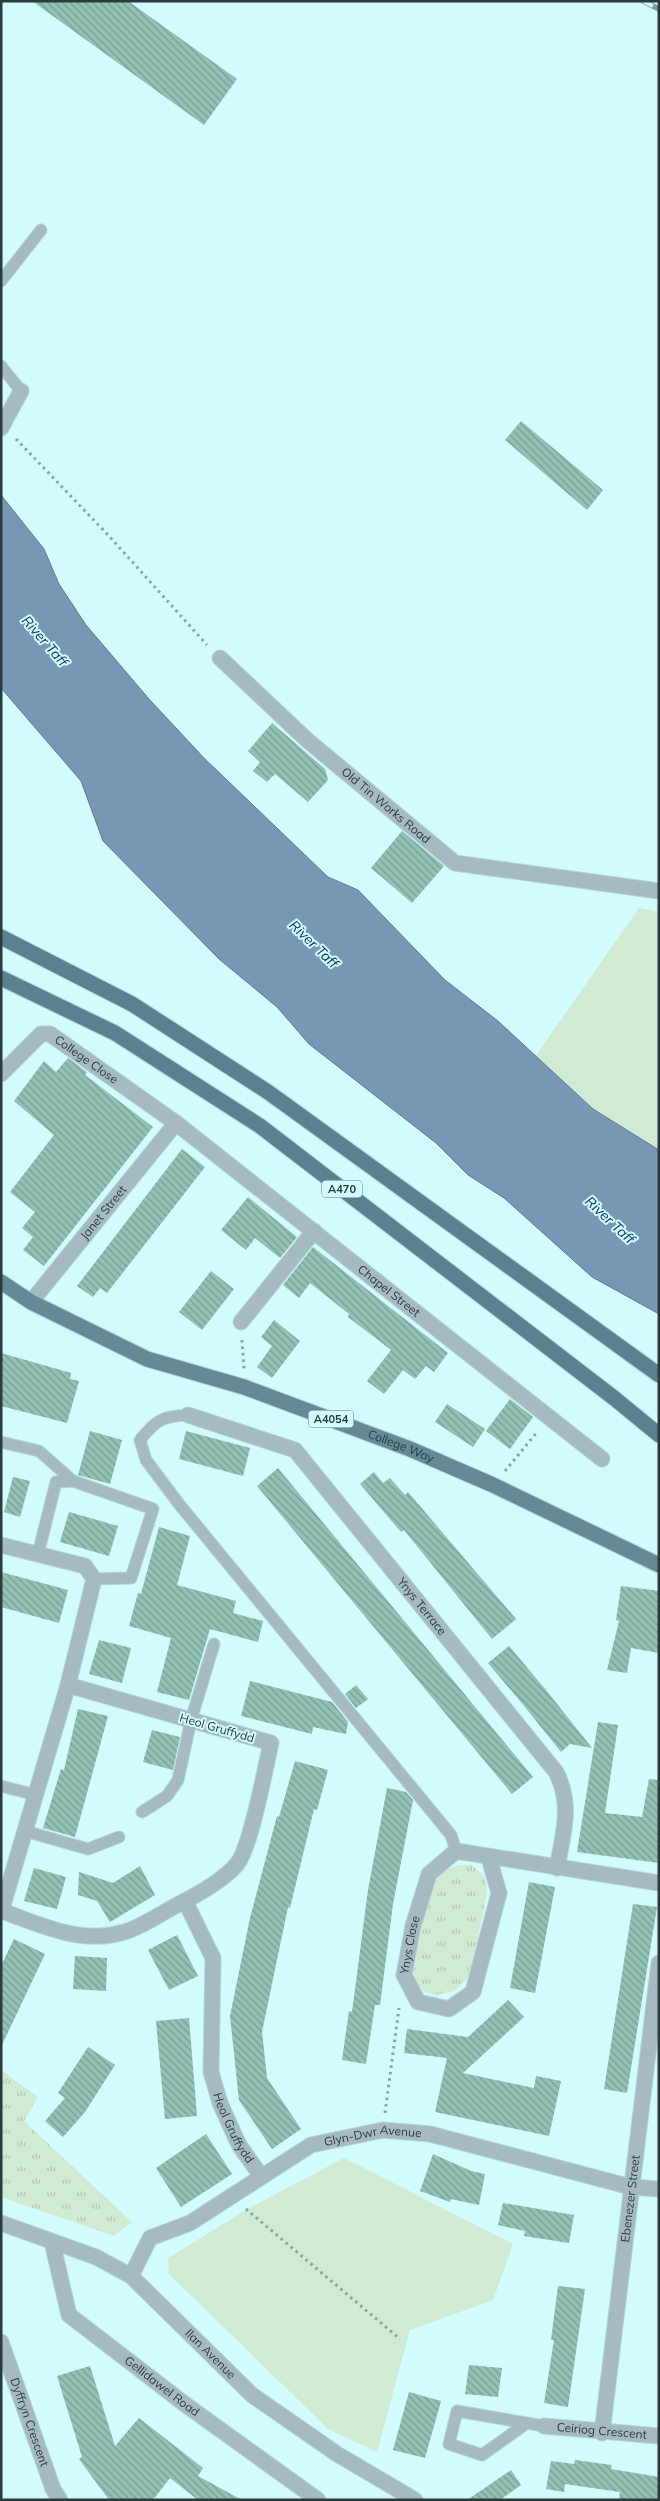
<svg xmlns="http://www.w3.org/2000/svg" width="660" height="2501" viewBox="0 0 660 2501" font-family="Mulish,sans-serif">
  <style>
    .green { fill: #d0ead4 }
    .park { fill: url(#park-tufts) }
    .water { fill: #7897b5; stroke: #617c91 }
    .building { fill: url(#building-back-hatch) }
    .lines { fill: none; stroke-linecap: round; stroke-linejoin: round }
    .service-casing { stroke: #b0d5d6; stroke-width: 13 }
    .minor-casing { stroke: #b0d5d6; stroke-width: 17 }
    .primary-casing { stroke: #b0d5d6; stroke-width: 17 }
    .trunk-casing { stroke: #b0d5d6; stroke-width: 17 }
    .path { stroke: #86a5a5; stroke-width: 3; stroke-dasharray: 2.5 4; stroke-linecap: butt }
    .service { stroke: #a5bac1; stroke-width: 11 }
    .minor { stroke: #a5bac1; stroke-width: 15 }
    .primary { stroke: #648a98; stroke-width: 15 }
    .trunk { stroke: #588290; stroke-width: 15 }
    .rail-casing { stroke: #7f9d9d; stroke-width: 5.5 }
    .rail { stroke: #d1fbfc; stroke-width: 4; stroke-dasharray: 11; stroke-linecap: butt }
    .labels { text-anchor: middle; stroke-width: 4; stroke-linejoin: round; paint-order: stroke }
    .shield { fill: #d1fbfc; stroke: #5d7576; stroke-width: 1 }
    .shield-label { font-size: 11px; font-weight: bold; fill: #2b3c3c }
    .street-label { font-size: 12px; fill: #2b3c3c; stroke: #d1fbfc }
    .water-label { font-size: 14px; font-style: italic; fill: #02375e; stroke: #d1fbfc }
  </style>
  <defs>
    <pattern id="park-tufts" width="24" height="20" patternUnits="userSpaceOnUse" patternTransform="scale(1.25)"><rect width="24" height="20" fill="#d0ead4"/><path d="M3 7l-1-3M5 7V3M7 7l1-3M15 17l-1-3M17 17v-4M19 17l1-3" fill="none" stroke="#b3cab7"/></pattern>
    <pattern id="building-back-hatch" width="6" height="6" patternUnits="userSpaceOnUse" patternTransform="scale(1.25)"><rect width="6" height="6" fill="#91c2b3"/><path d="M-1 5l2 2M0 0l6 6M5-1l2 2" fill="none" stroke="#779f93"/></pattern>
  </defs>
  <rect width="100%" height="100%" fill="#d1fbfc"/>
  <g class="green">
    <path d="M639,908L659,912V1150L593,1109L535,1057Z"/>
    <path d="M344,2158L513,2244L493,2300L410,2330L377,2452L328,2429L169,2274L168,2258L251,2207Z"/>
  </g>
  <g class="park">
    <path d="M458,1865H472L485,1877L487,1892L471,1974L455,1991L435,1995L421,1990L413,1975L428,1890L440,1873Z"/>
    <path d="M1,2070L38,2097L24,2121L132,2222L114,2236L1,2197Z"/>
  </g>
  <path class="water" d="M1,495L44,549L59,584L86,625L149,699L204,758L328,877L358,890L445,980L498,1021L593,1109L659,1150V1314L592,1277L504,1198L468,1175L436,1143L309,1044L277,1007L219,959L103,841L81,781L1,688Z"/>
  <g class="building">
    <path d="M32,1H128L237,79L204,125Z"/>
    <path d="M521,421L603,490L587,510L505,440Z"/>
    <path d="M272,723L325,769L328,780L308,802L275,774L267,782L253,771L260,762L248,751Z"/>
    <path d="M402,831L444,866L412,903L371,868Z"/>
    <path d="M68,1058L87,1072L85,1075L153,1127L44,1266L23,1250L33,1237L22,1228L35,1212L10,1192L54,1135L14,1101L44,1061L56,1072Z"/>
    <path d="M182,1149L205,1167L107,1293L100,1288L93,1297L77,1286Z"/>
    <path d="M248,1197L297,1237L280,1258L255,1238L246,1250L221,1230Z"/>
    <path d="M313,1247L448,1353L434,1372L426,1366L415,1379L403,1370L384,1394L367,1381L391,1350L348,1317L349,1314L310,1283L299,1298L283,1285Z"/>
    <path d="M211,1271L234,1289L202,1330L179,1312Z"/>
    <path d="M274,1320L300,1341L272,1378L257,1367L272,1346L261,1337Z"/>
    <path d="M1,1353L71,1373L70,1379L79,1381L67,1423L1,1406Z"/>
    <path d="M510,1399L533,1417L510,1449L486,1431Z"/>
    <path d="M447,1404L485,1429L473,1447L435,1422Z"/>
    <path d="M90,1431L122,1440L110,1484L78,1475Z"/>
    <path d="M186,1431L250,1448L243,1476L179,1459Z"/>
    <path d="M278,1468L533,1777L512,1794L257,1486Z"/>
    <path d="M374,1472L383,1483L390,1478L405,1495L408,1492L516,1619L492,1639L404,1530L401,1532L360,1484Z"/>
    <path d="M13,1477L30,1481L20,1517L4,1512Z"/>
    <path d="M69,1512L118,1526L109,1556L60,1542Z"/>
    <path d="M159,1527L190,1536L177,1585L236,1601L233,1613L263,1621L258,1642L210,1629L189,1700L157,1692L171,1638L129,1626L138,1593L141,1594Z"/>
    <path d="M1,1572L68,1590L59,1623L1,1607Z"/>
    <path d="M621,1586L659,1591V1653L631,1648L627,1673L607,1670L619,1621L616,1620Z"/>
    <path d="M99,1640L131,1648L122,1683L89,1674Z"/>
    <path d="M509,1646L546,1690L592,1748L570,1744L561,1752L525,1707L488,1663Z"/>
    <path d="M250,1681L332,1702L348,1722L346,1734L313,1727L312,1734L241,1716Z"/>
    <path d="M356,1685L368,1699L356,1708L345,1694Z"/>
    <path d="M78,1709L108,1716L75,1837L43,1828L61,1769L64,1770Z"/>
    <path d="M598,1722L618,1725L605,1813L642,1817L649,1779L659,1780V1863L577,1852Z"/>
    <path d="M152,1730L180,1737L173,1770L143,1762Z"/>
    <path d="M295,1761L328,1770L317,1810L314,1809L290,1908L288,1907L262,2032L267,2078L301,2129L272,2149L239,2100L230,2016L250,1918L277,1816L279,1817Z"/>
    <path d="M387,1788L406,1792L413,1800L393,1904L380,2005H375L366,2064L342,2060L349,2011L352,2012L368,1890Z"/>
    <path d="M140,1866L155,1895L110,1922L97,1901L78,1895L79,1872L113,1883Z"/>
    <path d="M34,1868L66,1877L57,1909L24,1901Z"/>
    <path d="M529,1882L555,1887L535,1993L510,1988Z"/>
    <path d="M633,1904L657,1907L627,2093L604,2089Z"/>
    <path d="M177,1935L198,1976L169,1990L148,1950Z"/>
    <path d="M14,1939L45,1954L1,2047V1966Z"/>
    <path d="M75,1956L107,1958L106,1991L73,1989Z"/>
    <path d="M508,2000L524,2017L463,2073L534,2088L536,2076L561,2081L549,2136L435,2112L447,2058L404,2053L407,2029L468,2037Z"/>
    <path d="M189,2018L197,2116L165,2119L156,2021Z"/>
    <path d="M88,2047L115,2065L85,2112L63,2137L45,2121L65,2098L58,2093Z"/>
    <path d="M206,2134L232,2174L181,2207L156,2168Z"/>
    <path d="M433,2154L471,2171L485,2174L479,2205L451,2199L450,2202L420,2191Z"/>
    <path d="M503,2203L574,2215L569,2243L524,2236L525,2231L498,2225Z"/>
    <path d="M558,2286L585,2289L568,2407L544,2403L554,2340H551Z"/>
    <path d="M469,2365L502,2368L498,2397L465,2394Z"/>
    <path d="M90,2366L115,2446L139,2418L203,2468L198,2476L242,2500H198L170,2478L153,2500H109L79,2459L82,2457L57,2376Z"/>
    <path d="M409,2392L441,2401L425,2458L393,2450Z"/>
    <path d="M575,2460L612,2465L611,2469L659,2477V2500H619L620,2492L565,2484L564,2492L546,2489L551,2461L574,2464Z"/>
    <path d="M511,2470L521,2485L500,2500H467Z"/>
  </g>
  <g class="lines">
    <g class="service-casing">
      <g id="service">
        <path d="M1,281L41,230"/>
        <path d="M1,366L21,391"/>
        <path d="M188,1415C163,1416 156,1420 140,1440L146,1460L179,1504L451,1835L456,1851"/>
        <path d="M1,1442L39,1451L73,1481"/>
        <path d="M38,1554L56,1482L73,1481L153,1509L131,1578L94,1579"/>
        <path d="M1,1786L36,1795"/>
        <path d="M142,1812L167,1796L178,1780L191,1720L214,1644"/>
        <path d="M25,1831L88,1849L119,1837"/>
        <path d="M527,2423L482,2455L449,2444L457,2411L544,2426"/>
      </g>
    </g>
    <g class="minor-casing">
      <g id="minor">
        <path d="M1,428L21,391"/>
        <path id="s1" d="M220,658L307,740L455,863L659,891"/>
        <path id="s2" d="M1,1074L41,1034H50L176,1123L602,1459"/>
        <path id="s3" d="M31,1302L176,1123"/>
        <path d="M241,1322L314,1231"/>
        <path id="s4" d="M188,1415L295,1450L556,1772C573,1805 563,1833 557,1868"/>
        <path d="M1,1545L85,1566L94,1579L68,1685L1,1912"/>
        <path id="s5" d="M489,1858L499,1893L473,1992L449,2009L418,2002L404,1975L413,1926L429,1874L456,1851L659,1883"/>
        <path id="s6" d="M185,1901L213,1958L211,2072L220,2103L239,2145L261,2176"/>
        <path d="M2,1911C43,1926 86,1947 130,1930C146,1924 162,1913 177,1905C197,1895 223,1881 237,1864C251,1847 265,1769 271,1743L68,1685"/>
        <path id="s7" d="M1,2223L96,2257L131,2276L252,2395L337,2454L415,2500"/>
        <path id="s8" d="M52,2242L69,2315L186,2405L318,2500"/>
        <path id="s9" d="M131,2276L150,2238L190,2223L311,2145L383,2130L430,2134L631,2187L659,2189"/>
        <path id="s10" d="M1,2342L53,2489L60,2500"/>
        <path id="s11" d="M544,2426L659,2436"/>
        <path id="s12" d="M602,2433L659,1963"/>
      </g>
    </g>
    <g class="primary-casing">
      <g id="primary">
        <path id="s13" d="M1,1282L31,1302L147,1359L244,1387L410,1449L493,1485L659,1565"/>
      </g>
    </g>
    <g class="trunk-casing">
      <g id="trunk">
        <path d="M1,937L132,1004L268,1092L659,1375"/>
        <path d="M1,978L115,1033L260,1126L614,1398L659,1435"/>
      </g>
    </g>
    <g class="path">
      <path d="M16,439L109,536L207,645"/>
      <path d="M242,1340L244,1369"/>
      <path d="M505,1471L538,1431"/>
      <path d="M385,2113L399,2008"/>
      <path d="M246,2209L400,2339"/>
    </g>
    <use href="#service" class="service"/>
    <use href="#minor" class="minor"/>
    <use href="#primary" class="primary"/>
    <use href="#trunk" class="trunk"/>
    <g class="rail-casing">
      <path id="rail" d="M643,1L659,9"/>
    </g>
    <use href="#rail" class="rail"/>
  </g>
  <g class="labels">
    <g class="shield">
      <rect x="322" y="1180.5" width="40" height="17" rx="4"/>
      <rect x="308.5" y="1410.5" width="45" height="17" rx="4"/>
    </g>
    <g class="shield-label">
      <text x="342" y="1193">A470</text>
      <text x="331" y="1423">A4054</text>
    </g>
    <g class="street-label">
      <text dy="4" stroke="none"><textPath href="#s1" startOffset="222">Old Tin Works Road</textPath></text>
      <text dy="4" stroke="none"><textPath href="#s2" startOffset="110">College Close</textPath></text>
      <text dy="4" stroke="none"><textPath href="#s3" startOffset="115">Janet Street</textPath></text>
      <text dy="4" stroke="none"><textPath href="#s2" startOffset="491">Chapel Street</textPath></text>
      <text dy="4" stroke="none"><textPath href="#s13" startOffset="434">College Way</textPath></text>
      <text dy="4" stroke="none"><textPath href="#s4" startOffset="314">Ynys Terrace</textPath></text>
      <text transform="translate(217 1728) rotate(16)" y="4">Heol Gruffydd</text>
      <text dy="4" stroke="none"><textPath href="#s5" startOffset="261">Ynys Close</textPath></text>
      <text dy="4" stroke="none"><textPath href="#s6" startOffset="238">Heol Gruffydd</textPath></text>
      <text dy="4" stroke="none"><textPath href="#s9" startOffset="292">Glyn-Dwr Avenue</textPath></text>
      <text dy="4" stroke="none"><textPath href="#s12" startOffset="236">Ebenezer Street</textPath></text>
      <text dy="4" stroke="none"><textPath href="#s7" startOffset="252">Ilan Avenue</textPath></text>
      <text dy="4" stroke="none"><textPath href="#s8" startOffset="192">Gellidawel Road</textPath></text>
      <text dy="4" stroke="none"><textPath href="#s10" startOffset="85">Dyffryn Crescent</textPath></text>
      <text dy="4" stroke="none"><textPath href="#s11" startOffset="58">Ceiriog Crescent</textPath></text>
    </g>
    <g class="water-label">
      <text transform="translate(45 641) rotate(49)" y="5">River Taff</text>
      <text transform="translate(314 944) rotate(44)" y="5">River Taff</text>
      <text transform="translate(610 1220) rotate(43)" y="5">River Taff</text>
    </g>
  </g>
  <rect width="660" height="2501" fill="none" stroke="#2b3c3c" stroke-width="5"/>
</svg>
